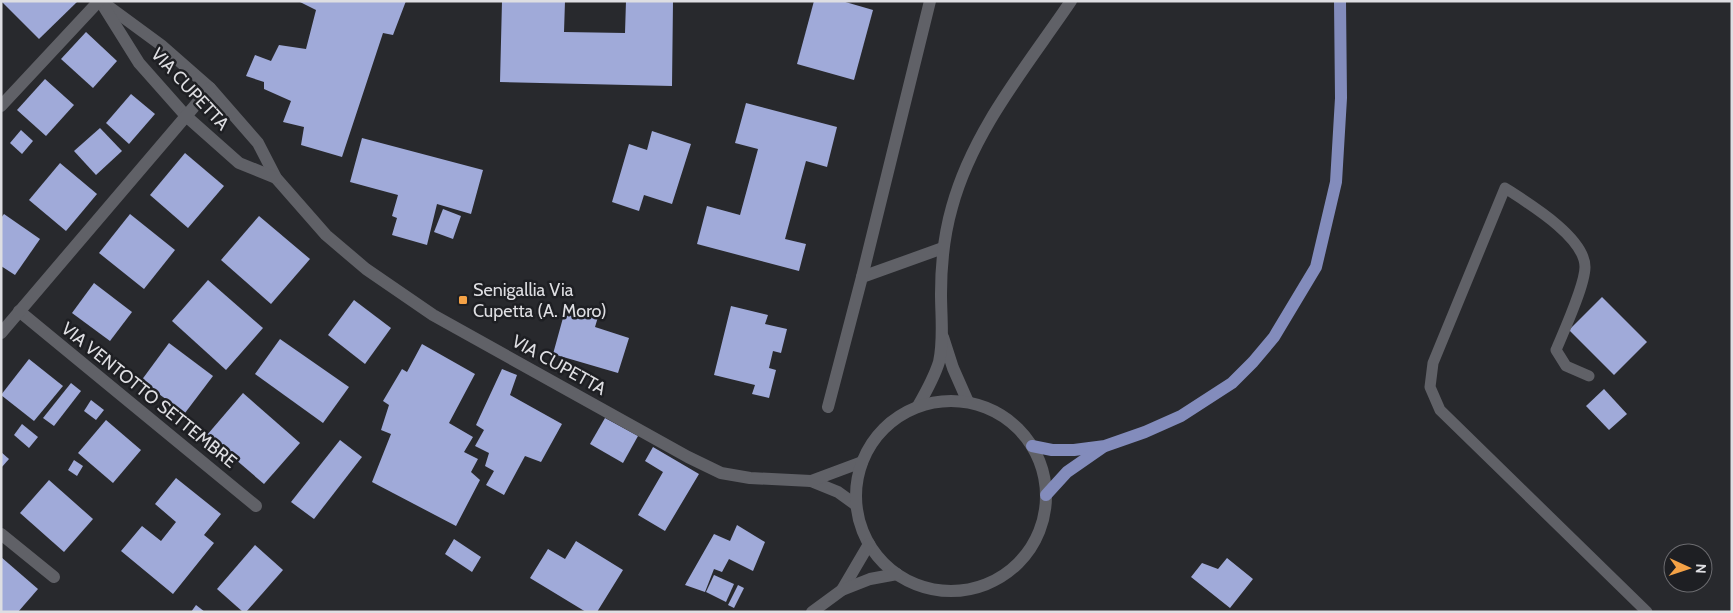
<svg xmlns="http://www.w3.org/2000/svg" width="1733" height="613" viewBox="0 0 1733 613" font-family="Cabin,sans-serif">
  <style>
    .building { fill: #a0aad9 }
    .lines { fill: none; stroke-linecap: round; stroke-linejoin: round }
    .service { stroke: #606167; stroke-width: 11 }
    .minor { stroke: #606167; stroke-width: 12 }
    .tertiary { stroke: #606167; stroke-width: 12 }
    .primary { stroke: #838cbc; stroke-width: 12 }
    .poi-dot { fill: #f5a246; stroke: #1e1f23; stroke-width: 2 }
    .labels { text-anchor: middle; stroke-width: 5; stroke-linejoin: round; paint-order: stroke }
    .street-label { font-size: 18px; fill: #dedee2; stroke: #1e1f23 }
    .poi-label { font-size: 18px; fill: #dedee2; stroke: #1e1f23; text-anchor: start }
  </style>
  <rect width="100%" height="100%" fill="#28292d"/>
  <g class="building">
    <path d="M1,1H78L39,39Z"/>
    <path d="M298,1H406L393,35L383,33L342,157L301,145L304,127L283,122L291,101L264,89V82L246,76L255,55L271,61L279,45L306,49L316,10Z"/>
    <path d="M502,1H565L564,32L625,33L626,1H673L672,86L500,82Z"/>
    <path d="M814,1H842L873,10L854,80L797,64Z"/>
    <path d="M86,32L117,61L93,88L61,59Z"/>
    <path d="M45,79L74,105L46,136L17,110Z"/>
    <path d="M131,94L155,114L129,144L106,123Z"/>
    <path d="M746,103L837,127L827,167L806,161L785,239L806,244L799,271L697,244L707,206L740,215L758,149L735,143Z"/>
    <path d="M100,128L122,151L96,175L74,151Z"/>
    <path d="M21,130L33,141L22,154L10,143Z"/>
    <path d="M652,131L691,144L672,204L644,195L639,211L612,202L629,144L647,150Z"/>
    <path d="M362,138L483,170L471,214L437,204L427,245L392,235L397,218L392,216L398,195L350,182Z"/>
    <path d="M185,153L224,186L188,228L150,195Z"/>
    <path d="M60,163L97,194L66,231L29,200Z"/>
    <path d="M443,209L461,216L453,239L434,232Z"/>
    <path d="M4,214L40,239L15,275L1,266V218Z"/>
    <path d="M130,214L175,250L144,289L99,253Z"/>
    <path d="M259,216L310,259L271,304L221,260Z"/>
    <path d="M208,280L263,328L226,370L172,321Z"/>
    <path d="M94,283L132,312L110,341L72,313Z"/>
    <path d="M1602,297L1647,342L1614,375L1569,330Z"/>
    <path d="M354,300L391,328L365,364L328,335Z"/>
    <path d="M731,306L768,315L765,324L787,329L781,353L773,351L769,368L776,370L769,398L752,394L755,385L714,375Z"/>
    <path d="M566,307L598,317L595,327L629,338L618,373L553,354Z"/>
    <path d="M280,339L349,387L323,423L255,374Z"/>
    <path d="M169,343L213,376L185,413L141,381Z"/>
    <path d="M422,344L475,374L449,423L473,437L464,452L478,459L471,472L480,480L456,526L372,482L391,434L381,430L389,405L383,401L402,369L407,372Z"/>
    <path d="M29,359L63,386L34,421L1,395Z"/>
    <path d="M502,369L517,375L510,395L562,424L541,462L525,456L504,495L486,485L494,471L485,466L489,453L475,446L484,430L476,425Z"/>
    <path d="M71,383L81,391L54,426L43,418Z"/>
    <path d="M1604,389L1627,414L1609,430L1586,406Z"/>
    <path d="M243,393L300,443L264,484L207,435Z"/>
    <path d="M91,400L104,410L96,420L84,411Z"/>
    <path d="M605,418L638,436L623,463L590,444Z"/>
    <path d="M106,420L141,450L113,483L78,453Z"/>
    <path d="M22,424L38,437L29,448L14,435Z"/>
    <path d="M340,440L362,457L314,519L291,502Z"/>
    <path d="M653,447L699,474L665,531L638,515L663,472L645,461Z"/>
    <path d="M1,452L9,459L1,468Z"/>
    <path d="M74,460L83,466L77,476L68,470Z"/>
    <path d="M176,478L221,514L204,535L214,543L173,594L121,551L142,526L161,541L176,522L155,504Z"/>
    <path d="M49,480L93,519L64,552L20,513Z"/>
    <path d="M737,525L765,542L753,571L729,559L722,572L714,569L705,592L685,585L714,534L730,541Z"/>
    <path d="M454,539L481,557L472,572L445,554Z"/>
    <path d="M576,541L623,570L597,612H586L530,578L548,549L565,559Z"/>
    <path d="M255,545L283,570L246,612H243L217,589Z"/>
    <path d="M1,557L38,589L18,612H1Z"/>
    <path d="M1227,558L1253,579L1230,608L1191,577L1202,563L1218,569Z"/>
    <path d="M714,575L734,584L726,602L706,592Z"/>
    <path d="M738,585L744,588L734,608L728,605Z"/>
    <path d="M196,605L205,612H191Z"/>
  </g>
  <g class="lines">
    <path class="service" d="M1589,376L1566,366L1556,350C1564,331 1585,285 1585,267C1585,237 1528,203 1505,188L1433,363L1430,387L1440,410L1647,612"/>
    <g class="minor">
      <path d="M101,1L161,45L210,88L258,143L276,178L326,235L366,269L433,315L688,457L721,473L750,478L811,481L838,492L856,505"/>
      <path d="M104,7L139,63L186,116L239,163L276,178"/>
      <path d="M1,106L99,1"/>
      <path d="M862,277L943,248"/>
      <path d="M19,311L256,506"/>
      <path d="M1,333L210,88"/>
      <path d="M943,337L953,368L968,402"/>
      <path d="M918,406C926,392 934,378 939,362C944,340 941,316 941,294C941,265 944,235 952,207C973,130 1027,66 1071,1"/>
      <path d="M828,407L862,277L930,1"/>
      <path d="M811,481L862,462"/>
      <path d="M1,534L54,577"/>
    </g>
    <g class="tertiary">
      <circle cx="951" cy="496" r="95"/>
      <path d="M842,590L869,544"/>
      <path d="M812,612L842,590L870,579L897,574"/>
    </g>
    <g class="primary">
      <path d="M1032,446L1052,450H1074L1105,446L1145,432L1181,416L1232,383L1253,362L1274,337L1316,267L1336,182L1341,98L1340,1"/>
      <path d="M1046,495L1067,472L1103,447"/>
    </g>
  </g>
  <rect class="poi-dot" x="458" y="295" width="10" height="10" rx="2.5"/>
  <g class="labels">
    <g class="street-label">
      <text transform="translate(190 89) rotate(47)" y="6">VIA CUPETTA</text>
      <text transform="translate(559 365) rotate(29)" y="6">VIA CUPETTA</text>
      <text transform="translate(149 395) rotate(39)" y="6">VIA VENTOTTO SETTEMBRE</text>
    </g>
    <g class="poi-label">
      <text x="473" y="296">Senigallia Via<tspan x="473" dy="21">Cupetta (A. Moro)</tspan></text>
    </g>
  </g>
  <rect width="1733" height="613" fill="none" stroke="#dedee2" stroke-width="5"/>
  <g transform="translate(1688 568) rotate(93)"><circle r="24" fill="#1e1f23" stroke="#6b6b6f"/>
  <path d="M0-4L9 19L0 12L-9 19Z" fill="#f5a246"/>
  <text y="-8" font-size="14" font-weight="bold" text-anchor="middle" fill="#dedee2">N</text>
  </g>
</svg>
